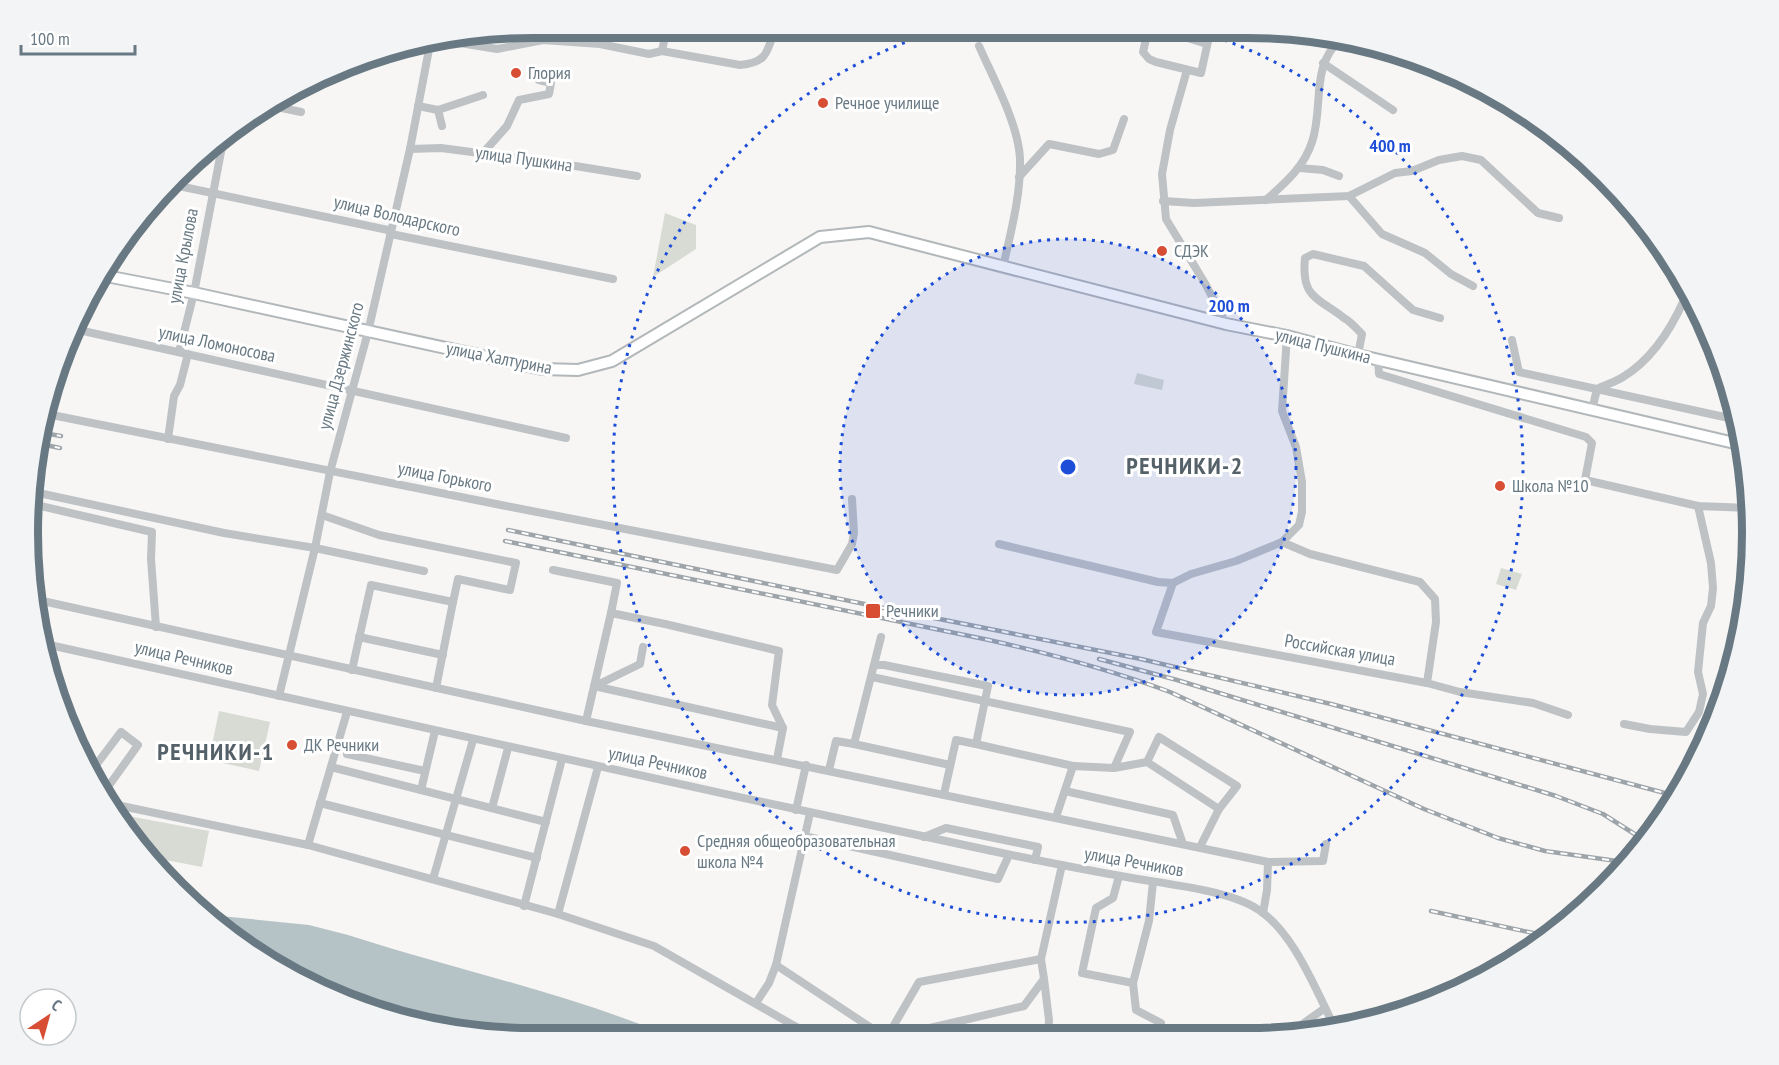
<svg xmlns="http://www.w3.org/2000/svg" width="1779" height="1065" viewBox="0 0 1779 1065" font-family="'PT Sans Narrow',sans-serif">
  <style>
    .green { fill: #d7dbd3 }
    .water { fill: #b6c3c6 }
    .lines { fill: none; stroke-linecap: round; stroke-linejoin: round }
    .major-casing { stroke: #b2b7ba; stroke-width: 14 }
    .minor { stroke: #bec2c5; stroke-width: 8 }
    .major { stroke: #fff; stroke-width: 10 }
    .rail-casing { stroke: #9ea5aa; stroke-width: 4.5 }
    .rail { stroke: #fff; stroke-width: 2; stroke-dasharray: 7; stroke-linecap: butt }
    .ring { fill: none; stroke: #1d4ed8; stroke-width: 3; stroke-dasharray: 3 6 }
    .poi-dot { fill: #d74e34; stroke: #fff; stroke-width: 2 }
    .labels { text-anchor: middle; stroke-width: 6; stroke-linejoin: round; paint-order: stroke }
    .poi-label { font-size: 18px; fill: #687983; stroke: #fff; text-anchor: start }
    .street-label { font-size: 18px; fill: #687983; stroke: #fff }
    .district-label { font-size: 24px; font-weight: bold; letter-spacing: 1.5px; fill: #556168; stroke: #fff }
    .rim { fill: none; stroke: #687983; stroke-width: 8 }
    .centre { fill: #1d4ed8; stroke: #fff; stroke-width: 3 }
    .ring-label { font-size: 18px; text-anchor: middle; font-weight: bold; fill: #1d4ed8; stroke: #fff; stroke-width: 6; stroke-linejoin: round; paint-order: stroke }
  </style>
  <rect width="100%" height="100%" fill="#f7f6f4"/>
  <g class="green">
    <path d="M665,213L696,225V249L653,277Z"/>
    <path d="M1137,373L1164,380L1162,390L1134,384Z"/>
    <path d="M1501,568L1522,574L1516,590L1496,584Z"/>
    <path d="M219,711L270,722L259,771L209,760Z"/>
    <path d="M117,814L209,831L202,867L150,857L131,840Z"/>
  </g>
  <path class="water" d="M211,915L309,925L348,935C456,970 568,993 672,1037H499L370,1011L251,953Z"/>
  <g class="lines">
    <g class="major-casing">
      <path id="major" d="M101,275L194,293L542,369L578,370L612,361L820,237L869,232L1226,324L1287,336L1358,355L1743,445"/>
    </g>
    <g class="minor">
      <path d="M767,27L795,34"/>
      <path d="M448,41L497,49L543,40L600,44L649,54L662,51L740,65C767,63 767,52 775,29"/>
      <path d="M1207,44L1158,29H1153L1147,35L1143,52L1149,59L1156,62L1201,73L1211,28"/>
      <path d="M979,46C993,78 1018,123 1020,158C1021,195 1011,231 1003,267"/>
      <path d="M662,51L667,27"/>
      <path d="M1407,54L1428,63"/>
      <path d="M1323,63L1393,110"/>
      <path d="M1187,70L1170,130L1162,174L1166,219L1206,285L1226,324"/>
      <path d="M272,106L301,112"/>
      <path d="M418,106L438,110L483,95"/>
      <path d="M438,110L442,126"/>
      <path d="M410,149L441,148L563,164L637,176"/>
      <path d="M483,153L507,126L519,100L549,94L551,83L539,80"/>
      <path d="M1299,168L1323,170L1339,176"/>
      <path d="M1019,177L1049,144L1099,154L1113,150L1124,119"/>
      <path d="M174,185L388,230L391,234L613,279"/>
      <path d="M1349,196L1382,234L1425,253L1451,274L1473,286"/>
      <path d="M1266,200C1285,183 1304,167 1312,142C1324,107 1310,67 1340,40"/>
      <path d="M1163,201L1194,203L1349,196L1395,173L1412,171L1439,160L1462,156L1481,160L1538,213L1559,218"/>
      <path d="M74,329L566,438"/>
      <path d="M1512,340L1519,372L1738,420"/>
      <path d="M179,352L194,293L225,131"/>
      <path d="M1358,355L1362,334C1357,329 1351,322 1344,318C1317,297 1301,298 1305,258L1313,254L1364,266L1413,310L1440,318"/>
      <path d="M1378,360L1379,374L1586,437L1592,443L1585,480L1698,506L1750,508"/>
      <path d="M1592,410L1597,389C1605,385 1615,382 1623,377C1651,360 1671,329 1684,300"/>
      <path d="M47,414L506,506L837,570L852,544L854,533L852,499"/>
      <path d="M168,439L174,396L180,385L188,354"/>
      <path d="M34,492L224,533L315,548L424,571"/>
      <path d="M32,504L152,532L151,559L156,627"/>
      <path d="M322,515L379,535L516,563L510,590L458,579L453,602"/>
      <path d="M1282,542L1310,554L1420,582L1435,599L1436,622L1427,683"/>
      <path d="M999,544L1158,582L1173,583L1191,574L1236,561L1282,542L1299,525L1302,512V482L1296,447L1282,411L1287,336"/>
      <path d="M553,570L617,583L611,613"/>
      <path d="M1173,583L1156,632L1427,683L1460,692L1533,703L1568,715"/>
      <path d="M38,600L586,721L1268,862L1323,861L1326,844"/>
      <path d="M359,637L443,655"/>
      <path d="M45,644C344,711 642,777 941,840C1005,854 1068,867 1132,878C1166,884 1225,890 1254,907C1292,928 1315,988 1334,1026"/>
      <path d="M875,665H884L988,686L976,744L956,740L944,794"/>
      <path d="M352,670L371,585L453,602L436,688"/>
      <path d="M872,677L1130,732L1114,768L1073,766L1056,817"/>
      <path d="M52,686L56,687L53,690"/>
      <path d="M594,686L783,728"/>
      <path d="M595,686L640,664L643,647"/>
      <path d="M279,696L315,548L330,472L368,332L410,149L430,44"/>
      <path d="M586,721L611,613L665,624L779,651L772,705L783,728L777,759"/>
      <path d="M1624,724L1650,729L1686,732L1699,712L1703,694L1698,672L1703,623L1711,606L1713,588L1711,563L1698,506"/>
      <path d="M854,744L950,765"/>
      <path d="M976,744L1073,766"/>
      <path d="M347,754L425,771"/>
      <path d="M1147,762L1159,737L1237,786L1219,809"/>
      <path d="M331,767L546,822"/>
      <path d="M598,767L558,914L654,946L814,1037"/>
      <path d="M1114,768L1147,762L1219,809L1200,847"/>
      <path d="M93,769L121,732L138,745L105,791"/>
      <path d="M829,770L836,741L854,744L881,637"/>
      <path d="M421,790L435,731"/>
      <path d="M1065,791L1173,815L1183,844"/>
      <path d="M320,803L537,858"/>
      <path d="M112,804L308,845L558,914"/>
      <path d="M492,808L508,748"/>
      <path d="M796,810L806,765"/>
      <path d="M804,836L998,879L1009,855"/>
      <path d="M924,837L946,828L1038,847L1035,860"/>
      <path d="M308,845L347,712"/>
      <path d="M1119,876L1113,898L1096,908L1082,973L1133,983L1149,921L1153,882"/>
      <path d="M433,879L473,740"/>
      <path d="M524,906L562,759"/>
      <path d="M1263,913L1267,890L1268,862"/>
      <path d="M776,965L885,1037"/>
      <path d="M1044,979L1049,1020L1048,1037"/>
      <path d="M1133,983L1136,1010L1161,1023"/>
      <path d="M756,1003L769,983L776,965L810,813"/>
      <path d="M1301,1033L1297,1028L1325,1008"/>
      <path d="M887,1037L919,982L1041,959"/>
      <path d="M891,1037L1024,1006L1044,979L1041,959L1062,865"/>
    </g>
    <use href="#major" class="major"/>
    <g class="rail-casing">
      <g id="rail">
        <path d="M43,433L61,436"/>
        <path d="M41,444L60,448"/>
        <path d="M508,530L874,606L1141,659L1331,704L1676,796"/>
        <path d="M505,541L989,640C1051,654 1111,670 1170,692L1424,809L1498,838L1545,851L1624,862"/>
        <path d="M1099,659L1177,680L1556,796L1603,814L1644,840"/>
        <path d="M1431,911L1547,936"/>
      </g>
    </g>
    <use href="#rail" class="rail"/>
  </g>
  <circle cx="1068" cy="467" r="228" fill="#1d4ed8" fill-opacity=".12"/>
  <g class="ring">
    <circle cx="1068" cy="467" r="228"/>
    <path d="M1190 29A455 455 0 1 1 946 29"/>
  </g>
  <g class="poi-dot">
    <circle cx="516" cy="73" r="6"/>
    <circle cx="823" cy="103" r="6"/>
    <circle cx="1162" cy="251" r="6"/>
    <circle cx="1500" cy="486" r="6"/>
    <rect x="865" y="603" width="16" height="16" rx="3"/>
    <circle cx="292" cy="745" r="6"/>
    <circle cx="685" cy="851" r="6"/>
  </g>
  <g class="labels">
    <g class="poi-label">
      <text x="528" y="79">Глория</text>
      <text x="835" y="109">Речное училище</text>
      <text x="1174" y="257">СДЭК</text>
      <text x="1512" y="492">Школа №10</text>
      <text x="886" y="617">Речники</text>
      <text x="304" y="751">ДК Речники</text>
      <text x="697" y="847">Средняя общеобразовательная<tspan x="697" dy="21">школа №4</tspan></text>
    </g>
    <g class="street-label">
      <text transform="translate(524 159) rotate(8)" y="6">улица Пушкина</text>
      <text transform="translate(397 216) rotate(13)" y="6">улица Володарского</text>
      <text transform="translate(183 256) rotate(-79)" y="6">улица Крылова</text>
      <text transform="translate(217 344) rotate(12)" y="6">улица Ломоносова</text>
      <text transform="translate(1323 346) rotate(14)" y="6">улица Пушкина</text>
      <text transform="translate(499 358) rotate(11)" y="6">улица Халтурина</text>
      <text transform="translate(341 366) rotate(-75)" y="6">улица Дзержинского</text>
      <text transform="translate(445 477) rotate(11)" y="6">улица Горького</text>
      <text transform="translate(1340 650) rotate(10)" y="6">Российская улица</text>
      <text transform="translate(184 658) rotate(13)" y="6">улица Речников</text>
      <text transform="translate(658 763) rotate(12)" y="6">улица Речников</text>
      <text transform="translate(1134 862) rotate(10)" y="6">улица Речников</text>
    </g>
    <g class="district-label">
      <text x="1185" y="474">РЕЧНИКИ-2</text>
      <text x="216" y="760">РЕЧНИКИ-1</text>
    </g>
  </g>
  <path d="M0 0H1779V1065H0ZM533 38H1247A495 495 0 0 1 1742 533V533A495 495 0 0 1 1247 1028H533A495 495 0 0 1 38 533V533A495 495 0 0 1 533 38Z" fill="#f3f4f5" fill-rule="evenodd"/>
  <path class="rim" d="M533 38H1247A495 495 0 0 1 1742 533V533A495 495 0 0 1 1247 1028H533A495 495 0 0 1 38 533V533A495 495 0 0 1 533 38Z"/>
  <circle cx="1068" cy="467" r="9" class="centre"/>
  <g class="ring-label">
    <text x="1390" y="152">400 m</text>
    <text x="1229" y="312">200 m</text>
  </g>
  <g transform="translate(48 1017) rotate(36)"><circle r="28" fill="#ffffff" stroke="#c3c9cd" stroke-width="1.5"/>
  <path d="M0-4.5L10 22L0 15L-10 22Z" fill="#d74e34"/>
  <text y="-9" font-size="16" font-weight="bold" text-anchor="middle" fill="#687983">С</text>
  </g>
  <path d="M21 45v9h114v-9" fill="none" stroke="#687983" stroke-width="3"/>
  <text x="30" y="45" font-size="18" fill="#687983" stroke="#ffffff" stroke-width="4.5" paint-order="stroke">100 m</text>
</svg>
